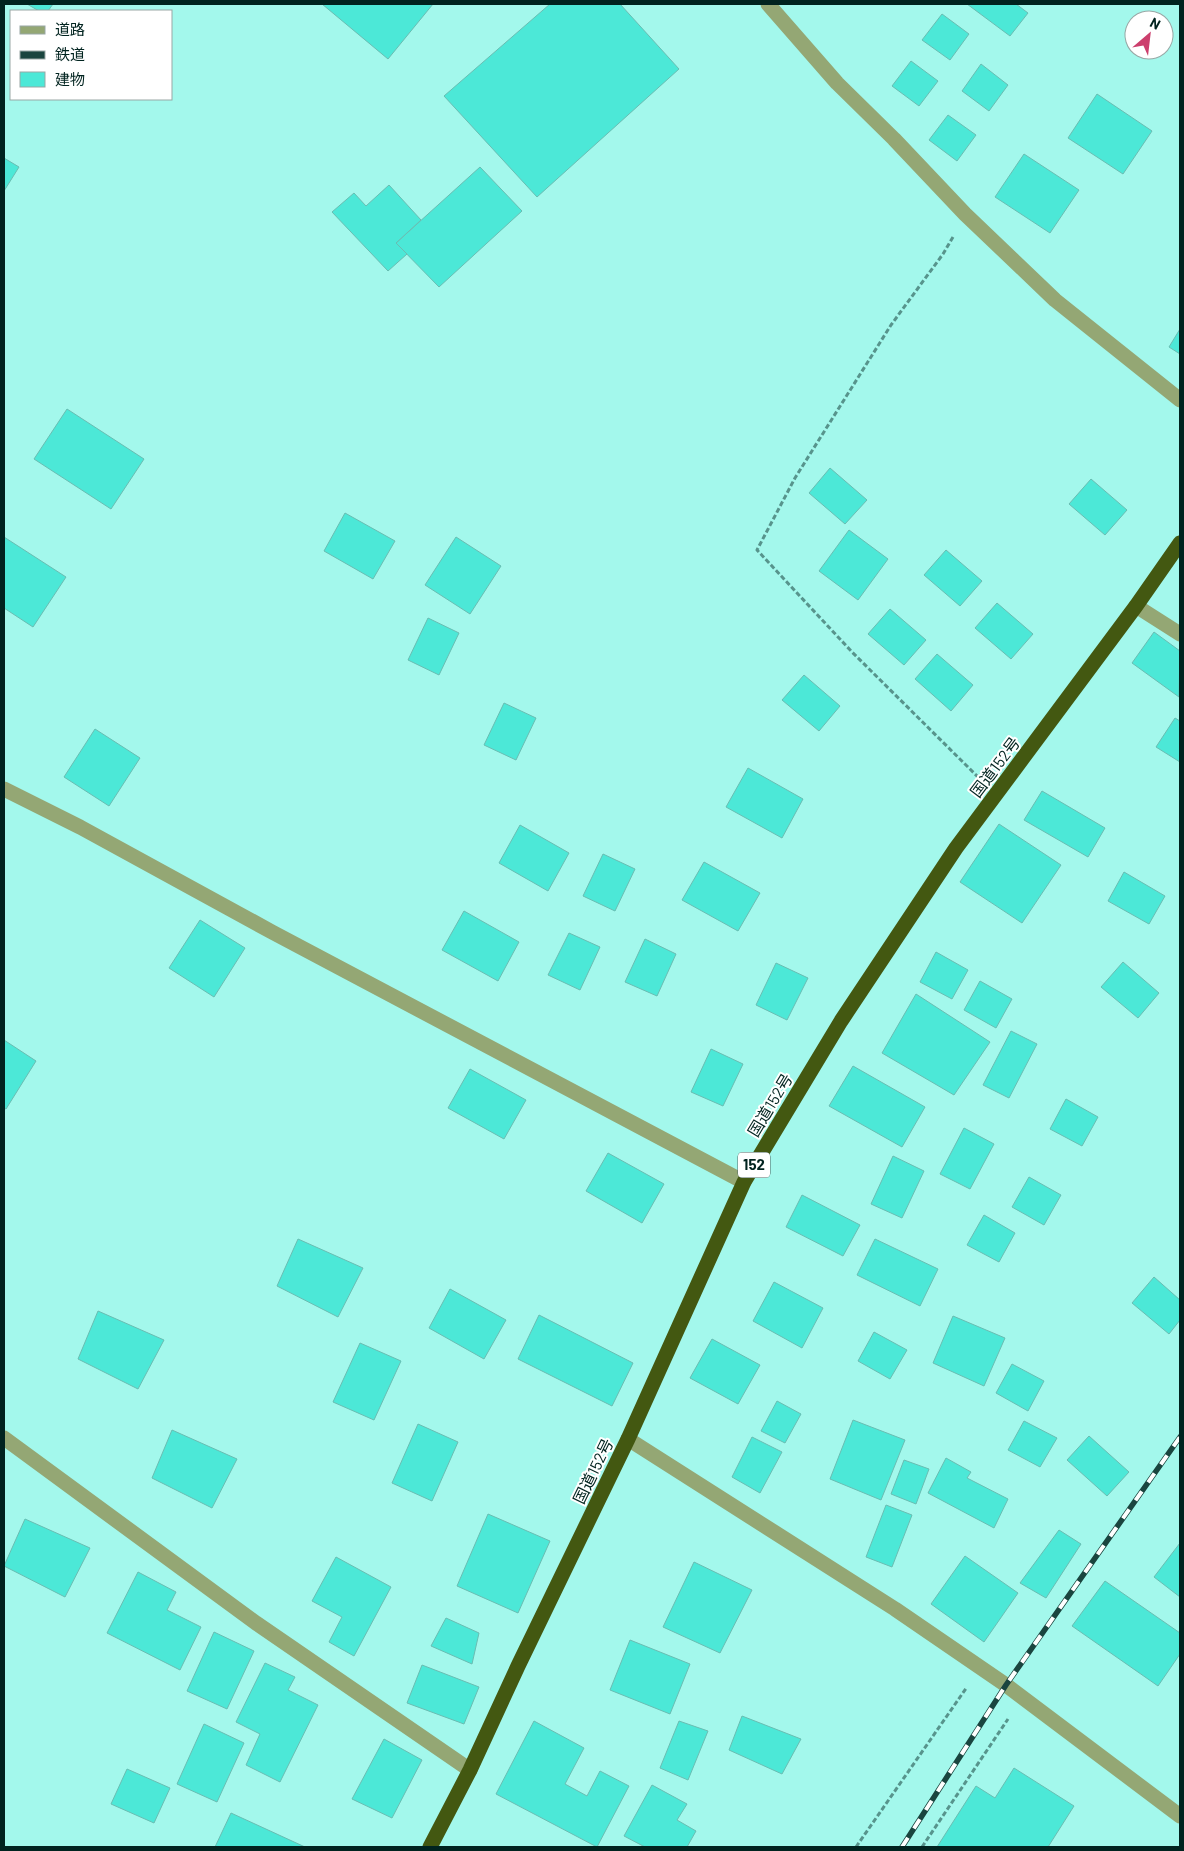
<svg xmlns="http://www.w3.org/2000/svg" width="1184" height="1851" viewBox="0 0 1184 1851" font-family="Barlow,'Noto Sans JP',sans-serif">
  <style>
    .building { fill: #4ce8d7; stroke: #69bdb2 }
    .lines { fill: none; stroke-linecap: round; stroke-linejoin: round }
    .path { stroke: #57948c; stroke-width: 3; stroke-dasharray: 5 2.5; stroke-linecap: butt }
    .minor { stroke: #94a774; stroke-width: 15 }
    .highway { stroke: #435811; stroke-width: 15 }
    .rail-casing { stroke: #1a453f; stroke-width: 5.5 }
    .rail { stroke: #fff; stroke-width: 4; stroke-dasharray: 11; stroke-linecap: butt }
    .labels { text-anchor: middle; stroke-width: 4; stroke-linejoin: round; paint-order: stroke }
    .shield { fill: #fff; stroke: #4c6562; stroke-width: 1 }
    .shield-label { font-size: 15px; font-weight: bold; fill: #00231f }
    .street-label { font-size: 16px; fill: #00231f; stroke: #fff }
  </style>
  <rect width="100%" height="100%" fill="#a3f8ec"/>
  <g class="building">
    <path d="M27,4H53L48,11H39Z"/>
    <path d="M322,4H433L388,59Z"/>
    <path d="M550,4H620L679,69L537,197L444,96Z"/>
    <path d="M967,4H1016L1028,13L1010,36Z"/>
    <path d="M942,14L969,34L950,60L922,40Z"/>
    <path d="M911,61L938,81L919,106L892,86Z"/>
    <path d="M981,64L1008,85L989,111L962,91Z"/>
    <path d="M1097,94L1152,131L1123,174L1068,138Z"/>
    <path d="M948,115L976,135L957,161L929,140Z"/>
    <path d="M1024,154L1079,190L1050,233L995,197Z"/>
    <path d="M4,158L19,167L4,191Z"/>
    <path d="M480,167L522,211L439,287L396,243Z"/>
    <path d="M389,185L421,220L396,243L407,254L388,271L332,212L354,193L366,206Z"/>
    <path d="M1180,329V354L1169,347Z"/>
    <path d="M67,409L144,459L111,509L34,459Z"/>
    <path d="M830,468L867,500L845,524L809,493Z"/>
    <path d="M1091,479L1127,510L1105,535L1069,504Z"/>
    <path d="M345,513L395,541L373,579L324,551Z"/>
    <path d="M849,530L888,559L858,600L819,571Z"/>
    <path d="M4,537L66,577L33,627L4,608Z"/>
    <path d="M456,537L501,566L470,614L425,585Z"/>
    <path d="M946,550L982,581L960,606L924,575Z"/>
    <path d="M997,603L1033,634L1011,659L975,628Z"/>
    <path d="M890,609L926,640L904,665L868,634Z"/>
    <path d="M428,618L459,633L439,675L408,660Z"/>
    <path d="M1154,632L1180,651L1179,697L1132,663Z"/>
    <path d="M937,654L973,685L951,711L915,679Z"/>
    <path d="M804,675L840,706L819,731L782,700Z"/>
    <path d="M504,703L536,718L516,760L484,745Z"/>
    <path d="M1175,718L1180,721V762L1156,747Z"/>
    <path d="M95,729L140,758L109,806L64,777Z"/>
    <path d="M748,768L803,799L782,838L726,807Z"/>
    <path d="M1042,791L1105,828L1088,857L1024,820Z"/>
    <path d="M999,824L1061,865L1022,923L960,882Z"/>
    <path d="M520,825L569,853L548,891L499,863Z"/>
    <path d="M603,854L635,869L615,911L583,896Z"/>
    <path d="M704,862L760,893L738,931L682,900Z"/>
    <path d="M1124,872L1165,896L1149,924L1108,901Z"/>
    <path d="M464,911L519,942L498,981L442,950Z"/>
    <path d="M200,920L245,948L214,997L169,968Z"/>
    <path d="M569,933L600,947L580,990L548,975Z"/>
    <path d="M645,939L676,954L657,996L625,982Z"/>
    <path d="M936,952L968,970L952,999L920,982Z"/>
    <path d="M1123,962L1159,993L1138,1018L1101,987Z"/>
    <path d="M776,963L808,978L787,1020L756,1005Z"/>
    <path d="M980,981L1012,999L996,1028L964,1010Z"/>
    <path d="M916,994L990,1042L954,1095L882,1053Z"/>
    <path d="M1011,1031L1037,1044L1009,1098L983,1085Z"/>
    <path d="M4,1040L36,1061L6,1109L4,1108Z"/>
    <path d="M711,1049L743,1064L723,1106L691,1092Z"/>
    <path d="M853,1066L925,1107L902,1147L829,1106Z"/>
    <path d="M470,1069L526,1100L504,1139L448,1108Z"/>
    <path d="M1066,1099L1098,1117L1082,1146L1050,1129Z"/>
    <path d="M964,1128L994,1144L970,1189L940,1174Z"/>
    <path d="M608,1153L664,1184L642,1223L586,1191Z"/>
    <path d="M893,1156L924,1171L902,1218L871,1204Z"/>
    <path d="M1029,1177L1061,1195L1044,1225L1012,1207Z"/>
    <path d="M802,1195L860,1225L843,1256L786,1227Z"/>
    <path d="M984,1215L1015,1233L999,1262L967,1245Z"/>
    <path d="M298,1239L363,1268L338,1317L277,1286Z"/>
    <path d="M875,1239L938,1269L920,1306L857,1275Z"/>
    <path d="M1154,1277L1180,1300V1320L1169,1334L1132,1303Z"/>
    <path d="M774,1282L823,1308L802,1348L753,1321Z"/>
    <path d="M450,1289L506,1320L484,1359L429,1328Z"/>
    <path d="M98,1311L164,1340L138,1389L78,1359Z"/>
    <path d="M539,1315L633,1363L612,1406L518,1359Z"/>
    <path d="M953,1316L1005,1338L984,1386L933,1363Z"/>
    <path d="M874,1332L907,1350L890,1379L858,1361Z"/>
    <path d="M712,1339L760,1365L738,1404L690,1378Z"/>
    <path d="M360,1343L401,1361L374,1420L333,1402Z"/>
    <path d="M1012,1364L1044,1381L1028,1411L996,1393Z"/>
    <path d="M777,1401L801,1414L785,1443L761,1431Z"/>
    <path d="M853,1420L905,1440L881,1500L830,1479Z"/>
    <path d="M1024,1421L1057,1438L1040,1467L1008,1450Z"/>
    <path d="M418,1424L458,1442L432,1501L392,1483Z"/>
    <path d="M172,1430L237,1459L212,1508L152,1478Z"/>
    <path d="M1089,1436L1129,1472L1107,1496L1067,1460Z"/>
    <path d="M752,1437L782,1452L760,1493L732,1477Z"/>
    <path d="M946,1458L971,1472L967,1478L1008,1499L994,1528L928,1493Z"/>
    <path d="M904,1460L929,1469L916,1504L891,1494Z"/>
    <path d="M886,1505L912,1515L892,1567L866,1557Z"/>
    <path d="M488,1514L550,1541L518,1613L457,1586Z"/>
    <path d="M25,1519L90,1548L65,1597L4,1566Z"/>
    <path d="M1059,1530L1081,1544L1046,1598L1020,1583Z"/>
    <path d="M1180,1543V1597L1154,1577Z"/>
    <path d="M965,1556L1018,1593L984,1642L931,1604Z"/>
    <path d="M336,1557L391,1587L354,1656L329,1642L342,1617L312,1601Z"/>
    <path d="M694,1562L752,1590L720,1653L663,1627Z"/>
    <path d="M138,1572L176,1592L167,1610L201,1627L180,1670L107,1633Z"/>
    <path d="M1105,1581L1180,1633V1654L1158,1686L1072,1626Z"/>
    <path d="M446,1618L479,1633L472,1664L431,1646Z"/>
    <path d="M214,1632L254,1651L227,1709L187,1691Z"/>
    <path d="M630,1640L690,1664L670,1714L610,1690Z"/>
    <path d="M265,1663L295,1677L288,1690L318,1705L280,1782L246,1765L260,1734L236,1722Z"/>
    <path d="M422,1665L479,1687L464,1724L407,1703Z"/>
    <path d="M742,1716L801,1739L782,1774L729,1750Z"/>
    <path d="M534,1721L584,1748L565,1784L587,1796L600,1771L629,1786L597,1847L496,1794Z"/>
    <path d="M679,1721L708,1731L688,1780L660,1768Z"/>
    <path d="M204,1724L244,1743L217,1802L177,1784Z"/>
    <path d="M384,1739L422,1760L392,1818L352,1799Z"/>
    <path d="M1014,1768L1074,1806L1048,1847H937L976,1786L995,1798Z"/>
    <path d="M127,1769L170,1788L154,1823L111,1804Z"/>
    <path d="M652,1785L687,1804L677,1820L696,1831L687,1847H645L624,1836Z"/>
    <path d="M231,1813L305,1847H215Z"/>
  </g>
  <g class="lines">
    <g class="path">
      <path d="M953,237L943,254L891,325L795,478L757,550L852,652L978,777"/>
      <path d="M856,1847L967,1687"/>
      <path d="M922,1847L1008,1719"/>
    </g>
    <g class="minor">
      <path d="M768,4L837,83L894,139L965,214L1055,300L1180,400"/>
      <path d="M1136,606L1180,634"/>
      <path d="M4,789L80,827L272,932L744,1182"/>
      <path d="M4,1438L256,1623L470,1770"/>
      <path d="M628,1439L895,1609L1006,1685L1180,1816"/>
    </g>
    <path class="highway" d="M430,1847L470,1770L518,1666L628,1439L744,1182L841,1021L956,848L1136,606L1180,543"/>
    <g class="rail-casing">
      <path id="rail" d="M902,1847L1006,1685L1180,1437"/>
    </g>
    <use href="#rail" class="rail"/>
  </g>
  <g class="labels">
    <rect class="shield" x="738" y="1152.5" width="32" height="25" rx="4"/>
    <g class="shield-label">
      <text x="754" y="1170">152</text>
    </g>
    <g class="street-label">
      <text transform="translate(995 767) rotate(-53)" y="6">国道152号</text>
      <text transform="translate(770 1105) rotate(-59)" y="6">国道152号</text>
      <text transform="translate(593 1471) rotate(-64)" y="6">国道152号</text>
    </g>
  </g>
  <rect width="1184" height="1851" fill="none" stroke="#00231f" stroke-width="10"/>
  <rect x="10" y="10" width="162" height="90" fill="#ffffff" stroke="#99a7a5"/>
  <rect x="20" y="26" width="25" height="8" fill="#94a774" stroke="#99a7a5"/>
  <text x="55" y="35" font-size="15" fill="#00231f">道路</text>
  <rect x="20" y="51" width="25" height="8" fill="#1a453f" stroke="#99a7a5"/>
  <text x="55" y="60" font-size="15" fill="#00231f">鉄道</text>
  <rect x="20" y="72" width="25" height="15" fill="#4ce8d7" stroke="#99a7a5"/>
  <text x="55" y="85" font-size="15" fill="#00231f">建物</text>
  <g transform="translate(1149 35) rotate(28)"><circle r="24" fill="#ffffff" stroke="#99a7a5"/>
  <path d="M0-4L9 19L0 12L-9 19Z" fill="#cc3f6d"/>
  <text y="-8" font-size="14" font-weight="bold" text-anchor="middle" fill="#00231f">N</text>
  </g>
</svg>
